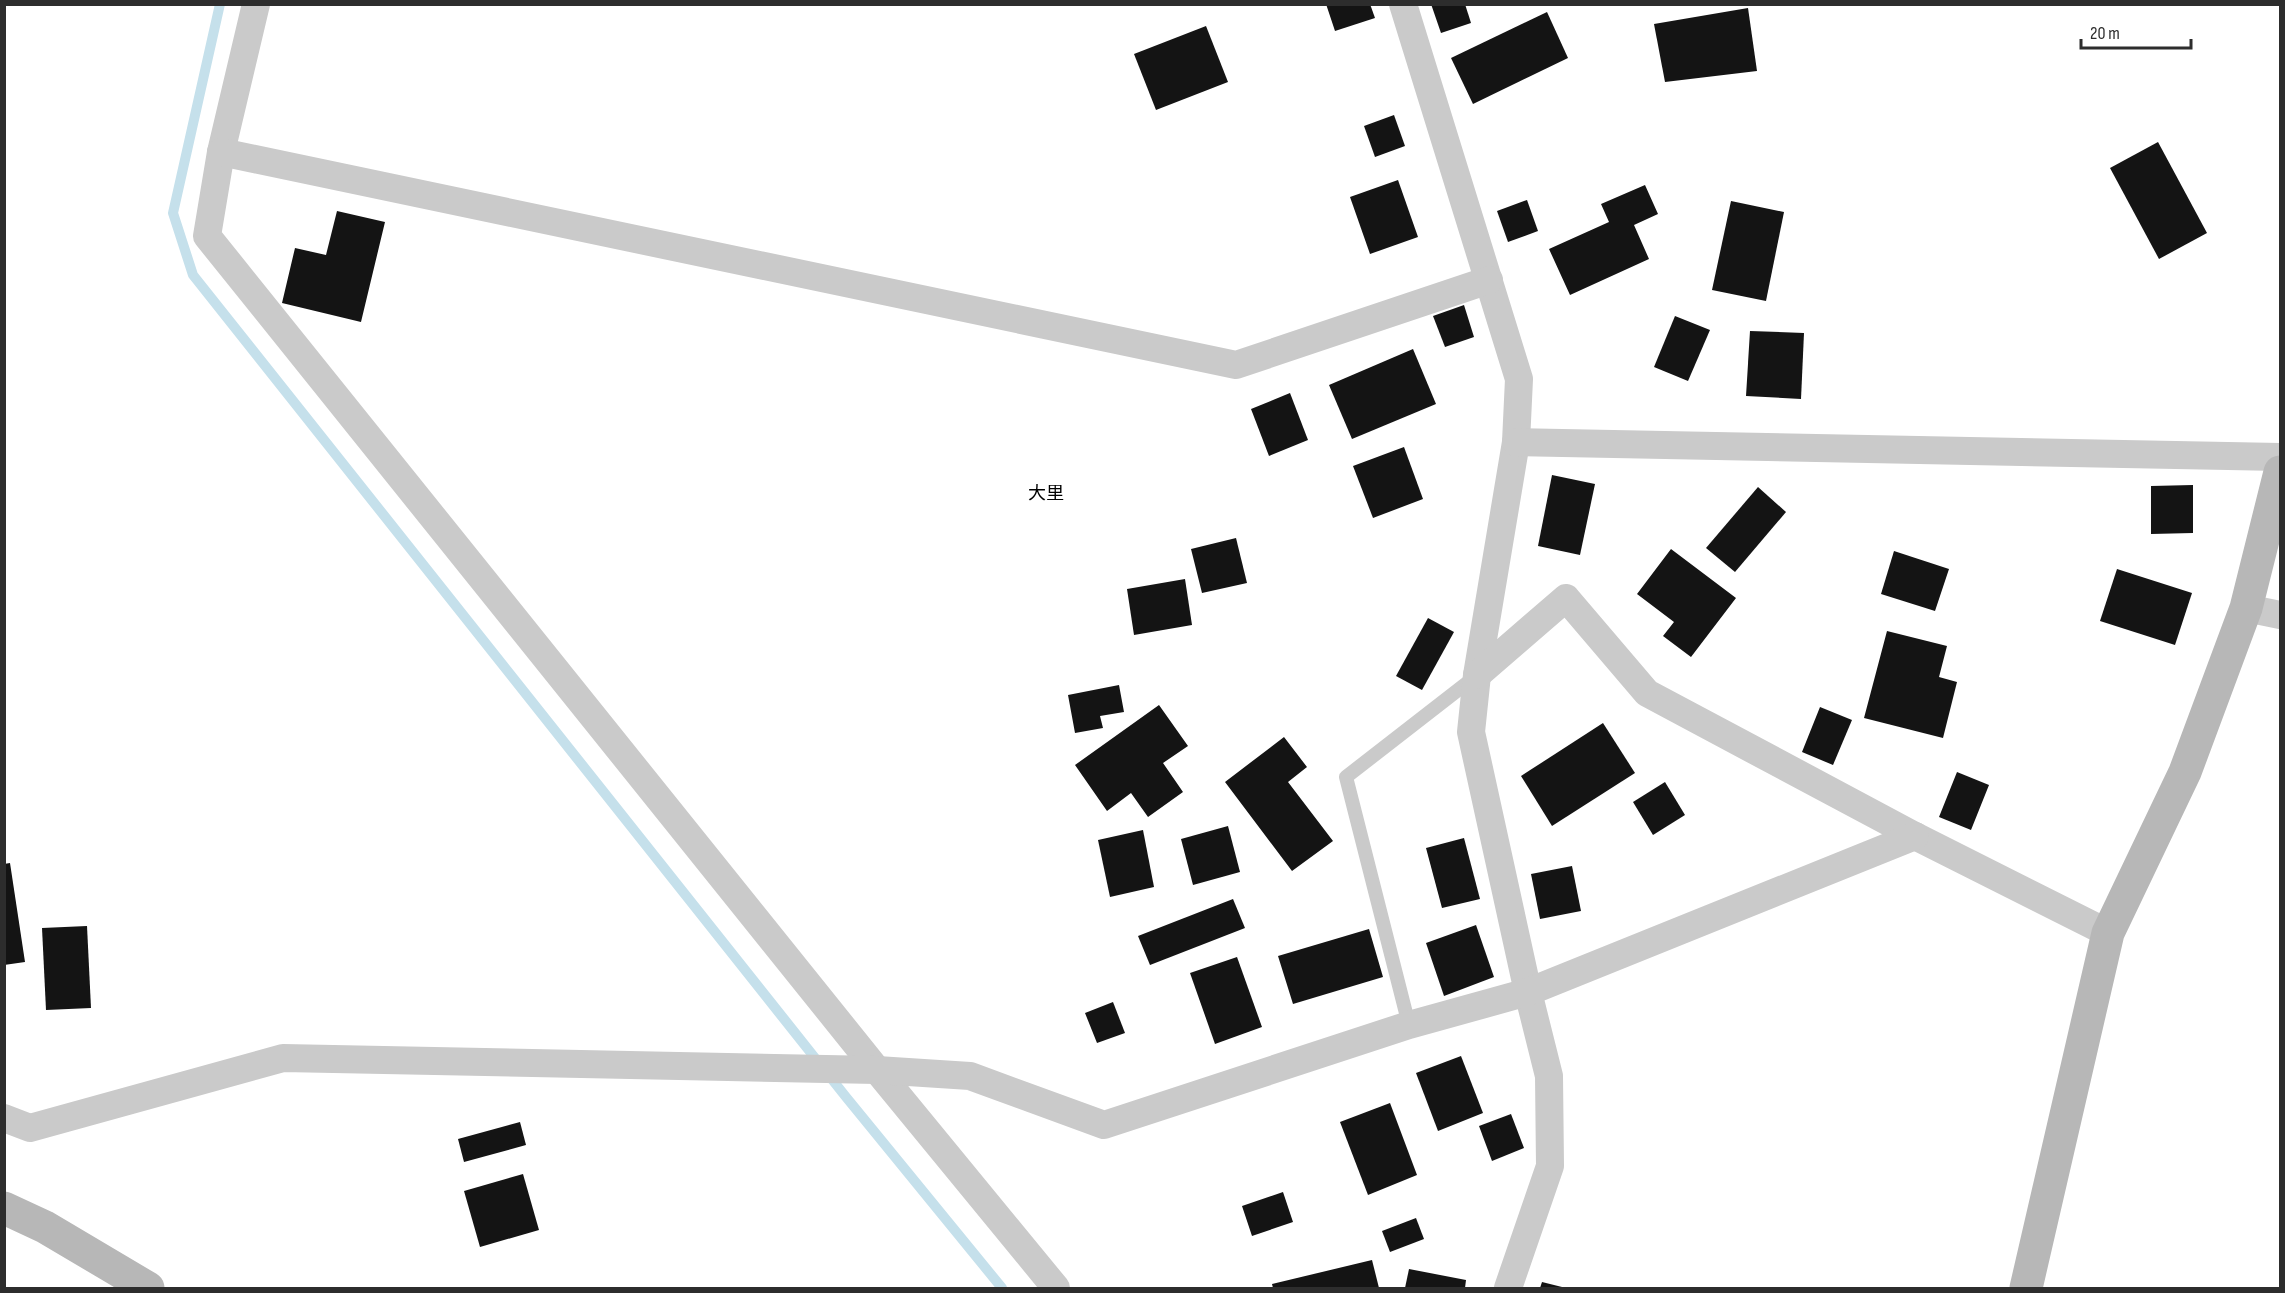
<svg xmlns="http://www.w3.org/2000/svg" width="2285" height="1293" viewBox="0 0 2285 1293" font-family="'Sofia Sans Condensed','Noto Sans JP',sans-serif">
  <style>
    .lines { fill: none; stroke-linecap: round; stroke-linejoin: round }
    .stream { stroke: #c5e0eb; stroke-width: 10 }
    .building { fill: #141414 }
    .lane { stroke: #cacaca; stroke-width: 14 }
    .street { stroke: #cacaca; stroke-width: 28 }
    .secondary { stroke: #b7b7b7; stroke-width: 33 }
    .labels { text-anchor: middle; stroke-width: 6; stroke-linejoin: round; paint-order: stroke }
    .neighbourhood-label { font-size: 18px; fill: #000; stroke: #fff }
  </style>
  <rect width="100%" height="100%" fill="#fff"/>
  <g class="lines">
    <path class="stream" d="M220,4L173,213L193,275L846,1097L1002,1288"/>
  </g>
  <g class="building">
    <path d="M1326,4H1370L1375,18L1335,31Z"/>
    <path d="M1431,4H1465L1471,23L1441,33Z"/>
    <path d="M1748,8L1757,71L1665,82L1654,24Z"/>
    <path d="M1547,12L1568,58L1473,104L1451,58Z"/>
    <path d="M1206,26L1228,82L1156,110L1134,54Z"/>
    <path d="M1394,115L1405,146L1375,157L1364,126Z"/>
    <path d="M2158,142L2207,233L2159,259L2110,168Z"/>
    <path d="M1398,180L1418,237L1370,254L1350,197Z"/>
    <path d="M1645,185L1658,214L1634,225L1649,259L1570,295L1549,249L1609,222L1601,204Z"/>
    <path d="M1527,200L1538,231L1508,242L1497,211Z"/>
    <path d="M1731,201L1784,212L1766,301L1712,290Z"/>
    <path d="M337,211L385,222L361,322L282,303L295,248L326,255Z"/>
    <path d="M1464,305L1474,337L1445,347L1433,316Z"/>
    <path d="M1675,316L1710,330L1688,381L1654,367Z"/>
    <path d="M1750,331L1804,333L1801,399L1746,396Z"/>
    <path d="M1413,349L1436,404L1352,439L1329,385Z"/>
    <path d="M1290,393L1308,440L1269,456L1251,409Z"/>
    <path d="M1404,447L1423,499L1373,518L1353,466Z"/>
    <path d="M1552,475L1595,484L1580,555L1538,546Z"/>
    <path d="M2193,485V533L2151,534V486Z"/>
    <path d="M1758,487L1786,512L1735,572L1706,548Z"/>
    <path d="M1236,538L1247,583L1202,593L1191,549Z"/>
    <path d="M1671,549L1736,598L1691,657L1663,636L1674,622L1637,594Z"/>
    <path d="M1894,551L1949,569L1935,611L1881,594Z"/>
    <path d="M2117,569L2192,593L2175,645L2100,621Z"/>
    <path d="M1185,579L1192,625L1134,635L1127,589Z"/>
    <path d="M1428,618L1454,632L1422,690L1396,676Z"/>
    <path d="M1887,631L1947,646L1939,677L1957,682L1943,738L1864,718Z"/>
    <path d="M1119,685L1124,712L1100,716L1103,728L1075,733L1068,695Z"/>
    <path d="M1159,705L1188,746L1163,763L1183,792L1148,817L1131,793L1107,811L1075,765Z"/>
    <path d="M1820,707L1852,720L1833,765L1802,752Z"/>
    <path d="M1603,723L1635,773L1552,826L1521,776Z"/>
    <path d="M1284,737L1307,767L1288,782L1333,841L1292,871L1225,782Z"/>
    <path d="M1957,772L1989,785L1971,830L1939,817Z"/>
    <path d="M1665,782L1685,815L1653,835L1633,802Z"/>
    <path d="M1228,826L1240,872L1193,885L1181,839Z"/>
    <path d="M1143,830L1154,887L1110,897L1098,840Z"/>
    <path d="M1464,838L1480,899L1442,908L1426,848Z"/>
    <path d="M10,863L25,962L4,965V864Z"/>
    <path d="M1572,866L1581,911L1540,919L1531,874Z"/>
    <path d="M1233,899L1245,928L1150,965L1138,936Z"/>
    <path d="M1476,925L1494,977L1444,996L1426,943Z"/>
    <path d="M87,926L91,1008L46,1010L42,928Z"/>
    <path d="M1369,929L1383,977L1293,1004L1278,956Z"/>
    <path d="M1237,957L1262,1027L1215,1044L1190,973Z"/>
    <path d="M1113,1002L1125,1033L1097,1043L1085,1013Z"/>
    <path d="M1461,1056L1483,1113L1438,1131L1416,1073Z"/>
    <path d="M1390,1103L1417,1175L1368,1195L1340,1122Z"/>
    <path d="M1511,1114L1524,1148L1492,1161L1479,1126Z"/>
    <path d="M520,1122L526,1145L464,1162L458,1139Z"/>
    <path d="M523,1174L539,1230L480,1247L464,1191Z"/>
    <path d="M1283,1192L1293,1222L1252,1236L1242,1206Z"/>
    <path d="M1416,1218L1424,1239L1390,1252L1382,1231Z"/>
    <path d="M1372,1260L1379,1288H1273L1272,1284Z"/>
    <path d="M1409,1269L1466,1280L1465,1288H1405Z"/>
    <path d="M1542,1282L1566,1288H1540Z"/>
  </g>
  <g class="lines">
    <path class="lane" d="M1409,1025L1346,777L1476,676"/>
    <g class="street">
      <path d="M256,4L221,152L207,236L877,1070L1056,1288"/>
      <path d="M1403,4L1519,379L1516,442L1477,675L1471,732L1528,992L1549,1076L1550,1166L1508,1288"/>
      <path d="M221,152L1236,365L1489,280"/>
      <path d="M1516,442L2280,457"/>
      <path d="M2246,608L2280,615"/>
      <path d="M1477,675L1566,598L1647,693L1915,836L2108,933"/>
      <path d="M4,1118L30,1128L283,1058L877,1070L970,1076L1104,1125L1409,1025L1528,992L1915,836"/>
    </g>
    <g class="secondary">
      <path d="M4,1208L45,1227L148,1288"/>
      <path d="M2026,1288L2108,933L2185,772L2246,608L2280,472"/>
    </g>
  </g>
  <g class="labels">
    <g class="neighbourhood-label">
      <text x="1046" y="499">大里</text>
    </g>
  </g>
  <rect width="2285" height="1293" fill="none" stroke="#2d2d2d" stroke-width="12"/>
  <path d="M2081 39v9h110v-9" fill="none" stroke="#2d2d2d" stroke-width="3"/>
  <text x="2090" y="39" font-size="18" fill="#2d2d2d" stroke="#ffffff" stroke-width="4.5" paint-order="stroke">20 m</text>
</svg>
